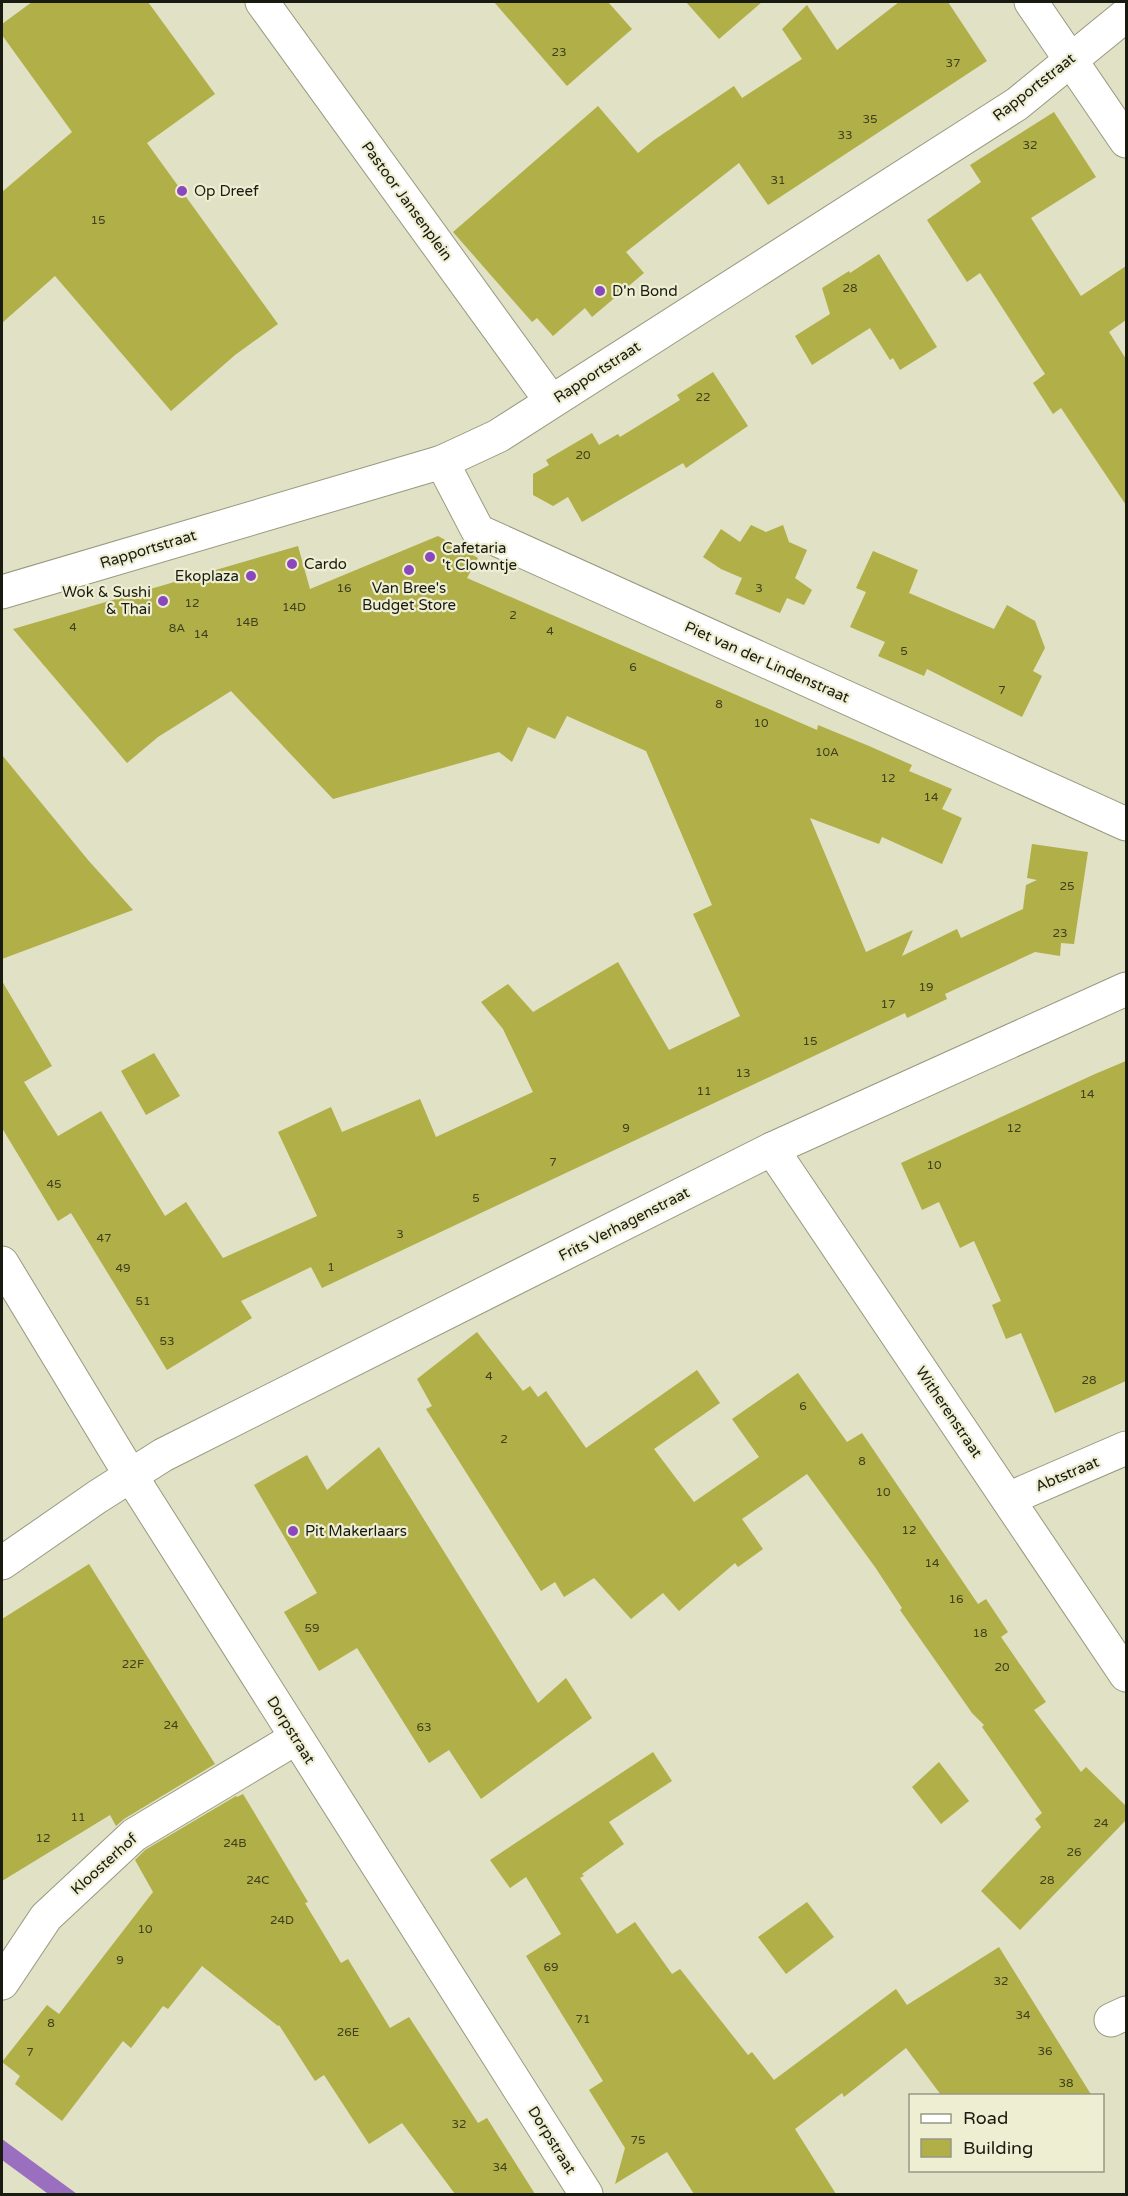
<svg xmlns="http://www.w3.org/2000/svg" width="1128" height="2196" viewBox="0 0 1128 2196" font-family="'Varela Round',sans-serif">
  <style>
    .water { fill: #9a6fbf }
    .building { fill: #b0af48 }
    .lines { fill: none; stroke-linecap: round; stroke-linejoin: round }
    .minor-casing { stroke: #98997f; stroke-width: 35 }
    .tertiary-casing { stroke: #98997f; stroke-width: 35 }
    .minor { stroke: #fff; stroke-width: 33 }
    .tertiary { stroke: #fff; stroke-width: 33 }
    .poi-dot { fill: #8a48bc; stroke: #edeed2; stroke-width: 2 }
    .labels { text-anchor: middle; stroke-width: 4.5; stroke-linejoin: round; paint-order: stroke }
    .number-label { font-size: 12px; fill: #3f3f1e }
    .street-label { font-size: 15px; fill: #191a10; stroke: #edeed2 }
    .poi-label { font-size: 15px; fill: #191a10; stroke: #edeed2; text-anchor: start }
  </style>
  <rect width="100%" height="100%" fill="#e0e1c5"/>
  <path class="water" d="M2,2139L77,2194H49L47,2193L2,2160Z"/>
  <g class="building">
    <path d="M32,2H148L215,94L147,143L278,324L235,355L171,411L55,276L2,323V192L72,132L2,35V24Z"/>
    <path d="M494,2H608L632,29L567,86Z"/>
    <path d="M686,2H762L719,39Z"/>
    <path d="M899,2H948L987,61L768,205L739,163L626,252L644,273L592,317L585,308L553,336L537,318L532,322L453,232L598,106L638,153L654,140L734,86L742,98L802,59L782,29L807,5L837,50Z"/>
    <path d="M1054,112L1096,177L1031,218L1081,296L1126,266V320L1109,332L1126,359V505L1061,408L1053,414L1033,383L1045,374L980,273L967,282L927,220L981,182L970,165Z"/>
    <path d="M879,254L937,347L900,370L893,358L890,360L870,328L812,365L795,336L830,314L822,288L849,271L850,273Z"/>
    <path d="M713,372L748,426L686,468L683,463L582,522L568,497L553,506L533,495V474L549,465L546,460L592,433L599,445L618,434L620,437L680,400L677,395Z"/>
    <path d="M751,525L766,532L783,525L789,542L807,550L795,578L812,590L804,605L787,598L780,613L735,594L742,578L721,569L703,557L721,529L740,542Z"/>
    <path d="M438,536L478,558L467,578L817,730L818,725L869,746L912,765L909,771L952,789L942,809L962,818L942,864L882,837L879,844L810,818L866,952L913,930L902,956L957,929L961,938L1023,909L1026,885L1037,880L1027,878L1032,844L1088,852L1074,944L1061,943L1060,956L1035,952L945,994L947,999L907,1018L905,1013L322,1288L311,1267L241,1301L252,1318L167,1370L71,1213L58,1221L2,1128V981L52,1066L24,1082L58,1136L101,1111L165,1216L186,1202L223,1258L317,1216L278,1132L331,1107L342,1132L420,1099L436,1137L533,1092L503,1029L481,1002L508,984L533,1012L618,962L669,1050L740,1016L693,914L712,905L646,751L567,716L555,739L528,727L512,762L499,752L333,799L231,691L158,737L127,763L13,629L298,546L310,589Z"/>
    <path d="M873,551L918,570L909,593L994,629L1007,605L1035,621L1045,648L1033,671L1042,676L1022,717L927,669L924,676L878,656L885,642L850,627L866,592L856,588Z"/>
    <path d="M2,755L88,860L133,910L2,959Z"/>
    <path d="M154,1053L180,1096L146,1115L121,1071Z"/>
    <path d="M1126,1061V1381L1055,1413L1021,1333L1006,1339L992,1305L1001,1301L974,1241L960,1248L939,1202L922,1210L901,1163L1095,1074Z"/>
    <path d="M477,1332L523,1391L530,1386L538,1397L546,1391L586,1448L697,1370L720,1403L654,1449L694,1502L759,1457L732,1419L798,1373L847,1442L862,1433L978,1604L986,1599L1008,1632L1001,1637L1046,1702L1034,1710L1081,1772L1086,1767L1126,1806V1820L1020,1930L981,1891L1041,1827L1035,1819L1042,1813L982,1727L984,1725L972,1713L900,1610L902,1608L875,1567L807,1474L742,1519L763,1549L738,1567L735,1563L679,1611L663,1593L631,1619L594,1578L564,1597L555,1582L541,1591L426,1409L432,1406L417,1379Z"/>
    <path d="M379,1447L538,1703L566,1678L592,1718L481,1799L449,1750L429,1763L357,1648L319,1671L284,1612L317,1593L254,1485L307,1455L327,1490Z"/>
    <path d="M89,1564L215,1764L124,1819L116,1826L110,1815L2,1881V1619Z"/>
    <path d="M653,1752L672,1781L609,1822L624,1844L582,1874L584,1876L580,1878L617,1934L635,1922L672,1974L680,1969L748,2055L752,2052L774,2080L896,1989L907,2005L999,1947L1092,2096L941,2095L906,2048L844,2097L842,2093L795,2129L836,2194H694L667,2152L615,2184L625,2148L589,2090L603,2081L526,1956L561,1934L526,1877L510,1888L490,1860Z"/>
    <path d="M939,1762L969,1801L941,1824L912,1787Z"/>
    <path d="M243,1794L308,1902L305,1903L341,1963L348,1959L390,2028L409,2017L478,2123L487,2118L535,2194H455L402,2123L369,2144L324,2075L315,2081L279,2025L278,2026L202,1966L168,2009L163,2006L131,2048L123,2041L62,2121L15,2084L20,2076L2,2062L47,2005L59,2014L153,1892L135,1860L145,1850L236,1796L237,1797Z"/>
    <path d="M807,1902L834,1937L786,1974L758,1937Z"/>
  </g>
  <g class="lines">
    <g class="minor-casing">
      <g id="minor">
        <path d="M262,2L551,401"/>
        <path d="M1031,2L1126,141"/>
        <path d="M442,462L478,531L1126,824"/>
        <path d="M2,592L442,462L498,436L1017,104L1126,15"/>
        <path d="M772,1149L1126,1675"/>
        <path d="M1008,1499L1126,1448"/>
        <path d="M2,1563L97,1497L163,1455L772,1149L1126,989"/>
        <path d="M2,1983L46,1917L134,1835L296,1738"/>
        <path d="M1111,2020L1126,2013"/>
      </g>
    </g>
    <g class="tertiary-casing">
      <path id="tertiary" d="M2,1263L131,1476L586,2194"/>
    </g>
    <use href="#minor" class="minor"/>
    <use href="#tertiary" class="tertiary"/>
  </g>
  <g class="poi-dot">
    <circle cx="182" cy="191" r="6"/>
    <circle cx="600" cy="291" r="6"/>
    <circle cx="430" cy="557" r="6"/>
    <circle cx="292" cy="564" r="6"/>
    <circle cx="409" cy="570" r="6"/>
    <circle cx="251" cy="576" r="6"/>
    <circle cx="163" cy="601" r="6"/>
    <circle cx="293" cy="1531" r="6"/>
  </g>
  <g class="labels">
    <g class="number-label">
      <text x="559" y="56">23</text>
      <text x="953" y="67">37</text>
      <text x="870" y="123">35</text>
      <text x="845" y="139">33</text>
      <text x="1030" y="149">32</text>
      <text x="778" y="184">31</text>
      <text x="98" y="224">15</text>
      <text x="850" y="292">28</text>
      <text x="703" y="401">22</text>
      <text x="583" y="459">20</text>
      <text x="344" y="592">16</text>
      <text x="759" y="592">3</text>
      <text x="192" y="607">12</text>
      <text x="294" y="611">14D</text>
      <text x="513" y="619">2</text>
      <text x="247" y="626">14B</text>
      <text x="73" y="631">4</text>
      <text x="177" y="632">8A</text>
      <text x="550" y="635">4</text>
      <text x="201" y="638">14</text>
      <text x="904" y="655">5</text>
      <text x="633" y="671">6</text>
      <text x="1002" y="694">7</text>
      <text x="719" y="708">8</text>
      <text x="761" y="727">10</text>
      <text x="827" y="756">10A</text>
      <text x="888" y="782">12</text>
      <text x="931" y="801">14</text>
      <text x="1067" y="890">25</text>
      <text x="1060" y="937">23</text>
      <text x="926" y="991">19</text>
      <text x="888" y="1008">17</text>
      <text x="810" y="1045">15</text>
      <text x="743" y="1077">13</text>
      <text x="704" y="1095">11</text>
      <text x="1087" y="1098">14</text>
      <text x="626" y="1132">9</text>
      <text x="1014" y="1132">12</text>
      <text x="553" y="1166">7</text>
      <text x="934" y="1169">10</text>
      <text x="54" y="1188">45</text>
      <text x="476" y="1202">5</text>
      <text x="400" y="1238">3</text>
      <text x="104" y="1242">47</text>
      <text x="331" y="1271">1</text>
      <text x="123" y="1272">49</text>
      <text x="143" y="1305">51</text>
      <text x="167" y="1345">53</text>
      <text x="489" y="1380">4</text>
      <text x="1089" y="1384">28</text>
      <text x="803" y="1410">6</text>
      <text x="504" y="1443">2</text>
      <text x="862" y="1465">8</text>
      <text x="883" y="1496">10</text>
      <text x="909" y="1534">12</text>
      <text x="932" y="1567">14</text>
      <text x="956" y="1603">16</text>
      <text x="312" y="1632">59</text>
      <text x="980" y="1637">18</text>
      <text x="133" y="1668">22F</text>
      <text x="1002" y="1671">20</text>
      <text x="171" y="1729">24</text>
      <text x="424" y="1731">63</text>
      <text x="78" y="1821">11</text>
      <text x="1101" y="1827">24</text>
      <text x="43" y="1842">12</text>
      <text x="235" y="1847">24B</text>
      <text x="1074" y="1856">26</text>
      <text x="258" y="1884">24C</text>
      <text x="1047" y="1884">28</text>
      <text x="282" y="1924">24D</text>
      <text x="145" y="1933">10</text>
      <text x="120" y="1964">9</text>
      <text x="551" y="1971">69</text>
      <text x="1001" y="1985">32</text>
      <text x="1023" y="2019">34</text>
      <text x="583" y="2023">71</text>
      <text x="51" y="2027">8</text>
      <text x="348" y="2036">26E</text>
      <text x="1045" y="2055">36</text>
      <text x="30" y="2056">7</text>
      <text x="1066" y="2087">38</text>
      <text x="459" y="2128">32</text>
      <text x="638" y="2144">75</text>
      <text x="500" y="2171">34</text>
    </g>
    <g class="street-label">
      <text transform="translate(1034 87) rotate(-38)" y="5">Rapportstraat</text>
      <text transform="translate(407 201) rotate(54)" y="5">Pastoor Jansenplein</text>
      <text transform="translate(597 372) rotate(-33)" y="5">Rapportstraat</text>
      <text transform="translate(148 549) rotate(-17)" y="5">Rapportstraat</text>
      <text transform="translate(767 662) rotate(24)" y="5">Piet van der Lindenstraat</text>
      <text transform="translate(624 1224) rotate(-27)" y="5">Frits Verhagenstraat</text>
      <text transform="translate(949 1412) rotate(56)" y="5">Witherenstraat</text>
      <text transform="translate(1067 1474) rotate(-23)" y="5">Abtstraat</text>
      <text transform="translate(291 1730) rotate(58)" y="5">Dorpstraat</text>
      <text transform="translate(104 1864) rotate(-42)" y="5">Kloosterhof</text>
      <text transform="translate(552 2140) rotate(58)" y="5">Dorpstraat</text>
    </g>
    <g class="poi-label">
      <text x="194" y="196">Op Dreef</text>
      <text x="612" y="296">D'n Bond</text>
      <text x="442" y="553">Cafetaria<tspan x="442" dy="17">'t Clowntje</tspan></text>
      <text x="304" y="569">Cardo</text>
      <text x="239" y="581" text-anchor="end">Ekoplaza</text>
      <text x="409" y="593" text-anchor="middle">Van Bree's<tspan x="409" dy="17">Budget Store</tspan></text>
      <text x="151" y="597" text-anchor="end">Wok &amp; Sushi<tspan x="151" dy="17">&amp; Thai</tspan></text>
      <text x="305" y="1536">Pit Makerlaars</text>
    </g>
  </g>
  <rect width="1128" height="2196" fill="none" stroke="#191a10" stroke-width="6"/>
  <rect x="909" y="2094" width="195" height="78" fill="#edeed2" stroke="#989984" stroke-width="1.5"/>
  <rect x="921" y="2114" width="30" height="9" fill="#ffffff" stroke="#989984" stroke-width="1.5"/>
  <text x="963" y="2124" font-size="18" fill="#191a10">Road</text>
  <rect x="921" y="2139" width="30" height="18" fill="#b0af48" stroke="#989984" stroke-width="1.5"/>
  <text x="963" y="2154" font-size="18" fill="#191a10">Building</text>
</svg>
